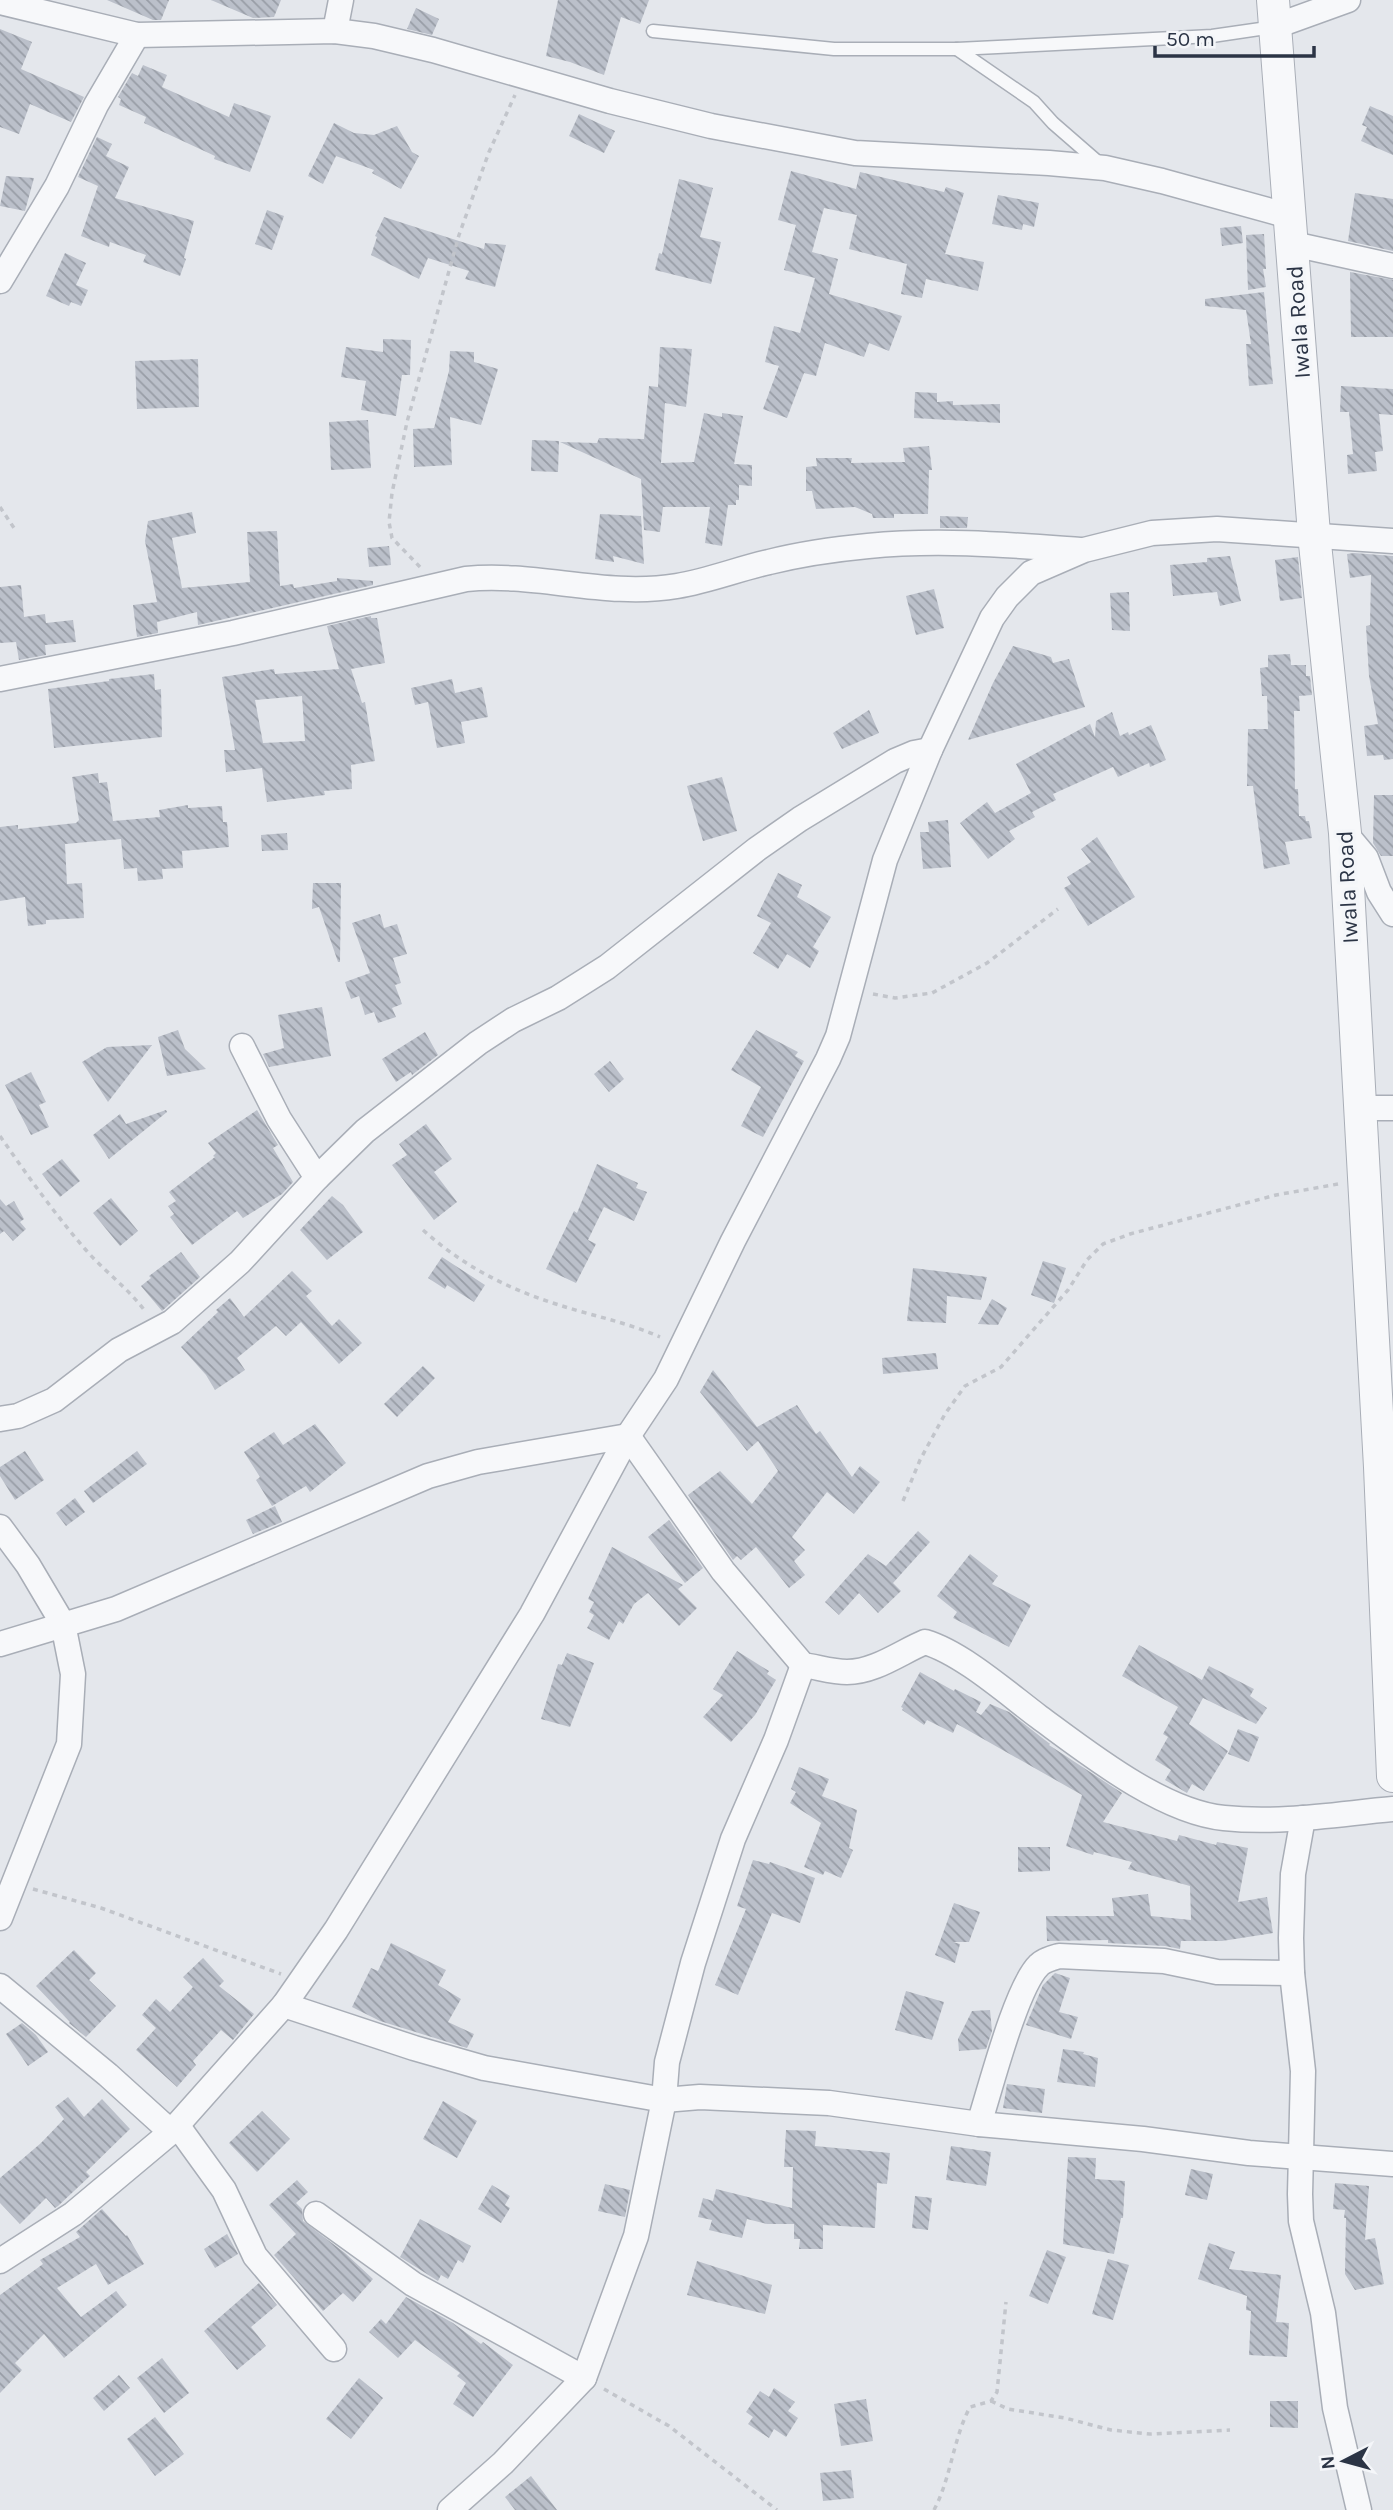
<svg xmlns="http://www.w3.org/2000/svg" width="1393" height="2510" viewBox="0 0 1393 2510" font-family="Karla,sans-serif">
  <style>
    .building { fill: url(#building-back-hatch); fill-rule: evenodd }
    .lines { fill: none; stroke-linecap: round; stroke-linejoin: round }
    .service-casing { stroke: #a9aeb7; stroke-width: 15 }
    .minor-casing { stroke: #a9aeb7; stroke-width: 27 }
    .tertiary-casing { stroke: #a9aeb7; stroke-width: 34 }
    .path { stroke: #c2c5cb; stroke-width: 3.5; stroke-dasharray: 5 5; stroke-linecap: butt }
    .service { stroke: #f7f8fa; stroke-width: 12 }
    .minor { stroke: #f7f8fa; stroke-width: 24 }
    .tertiary { stroke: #f7f8fa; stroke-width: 32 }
    .labels { text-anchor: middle; stroke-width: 7; stroke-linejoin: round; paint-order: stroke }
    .street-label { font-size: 23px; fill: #2b3445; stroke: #f4f6f9 }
  </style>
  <defs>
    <pattern id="building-back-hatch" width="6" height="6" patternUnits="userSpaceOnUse" patternTransform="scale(1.75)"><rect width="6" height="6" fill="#bbc0ca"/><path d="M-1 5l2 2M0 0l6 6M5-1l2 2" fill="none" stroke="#989da6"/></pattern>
  </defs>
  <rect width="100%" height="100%" fill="#e4e7ec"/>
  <g class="building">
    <path d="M107,0H169L161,20H153Z"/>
    <path d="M211,0H281L274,17L253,18Z"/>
    <path d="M558,0H649L640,24L621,17L604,75L570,62L546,56Z"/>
    <path d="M416,8L439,19L432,35L407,29Z"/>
    <path d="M0,29L32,42L21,69L84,97L71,122L30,104L19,134L0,127Z"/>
    <path d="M143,65L167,75L162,87L229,117L234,103L271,116L250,172L214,159L215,156L144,123L146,117L119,105L121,99L118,97L132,73L138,76Z"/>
    <path d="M1370,106L1393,116V155L1361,141L1367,127L1362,125Z"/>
    <path d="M579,114L615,131L604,153L569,136Z"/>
    <path d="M334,123L354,133L374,135L397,126L412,152L419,156L401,189L372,173L374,170L336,156L323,184L308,176Z"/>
    <path d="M97,137L112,144L106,156L129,167L115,198L194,221L184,258L186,259L180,276L143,262L146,255L110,242L109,247L81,236L98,186L78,177Z"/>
    <path d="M791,171L856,189L860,172L944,192L946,187L964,193L945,254L984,262L978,291L926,279L922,298L901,294L907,264L849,249L857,215L824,208L812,252L838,259L829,294L902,316L889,351L869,343L864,357L825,343L816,376L804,373L787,418L763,409L779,366L765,362L774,326L800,333L815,278L784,270L796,225L778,220Z"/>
    <path d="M6,176L34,178L25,211L0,206Z"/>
    <path d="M679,179L713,188L700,237L721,242L711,284L655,270L659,253L662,254Z"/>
    <path d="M1355,193L1393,199V251L1348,241Z"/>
    <path d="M998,195L1039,203L1034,227L1023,224L1022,230L992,224Z"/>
    <path d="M267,210L284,216L272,250L255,244Z"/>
    <path d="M384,217L484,249L485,243L506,245L495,287L465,279L469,271L428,258L419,279L371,255L377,237L375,236Z"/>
    <path d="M1241,226L1243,243L1222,246L1220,228Z"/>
    <path d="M1264,234L1266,269H1263L1266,287L1248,290L1246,235Z"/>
    <path d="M65,253L86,263L76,285L88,290L81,306L71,302L69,306L46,296Z"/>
    <path d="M1350,272L1393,280V337H1351Z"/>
    <path d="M1264,292L1273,384L1249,386L1246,344H1251L1246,310L1205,306V299Z"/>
    <path d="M383,339L411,340L410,375H402L396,416L361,410L366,381L341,377L346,347L383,352Z"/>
    <path d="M660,347L692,349L686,407L665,403L661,463L694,462L704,413L722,417V413L743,416L734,464L752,465V486L739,485V500H736V505H728L722,546L705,543L710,507H663L660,532L644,530L641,479L560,442L597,443L599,438L644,439L649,386L658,387Z"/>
    <path d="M450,351L474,352V362L498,369L481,425L450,417L452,465L414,467L413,429L434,428L449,371Z"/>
    <path d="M198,359L199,407L137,409L135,361Z"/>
    <path d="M1341,386L1393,389V415L1379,414L1383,451L1375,452L1377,471L1348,474L1347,455L1353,454L1349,412H1340Z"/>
    <path d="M915,392L937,393V402L953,401V405L1000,404V423L914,418Z"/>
    <path d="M368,420L371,468L331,470L329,422Z"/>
    <path d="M532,440L559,441L558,472L531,471Z"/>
    <path d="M929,446L932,470H929L928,514H894V518H873L872,514L855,507L816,509L812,491H806V467L817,466L816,458H852L851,463L905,462L903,448Z"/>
    <path d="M192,512L196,533L172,538L182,588L250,582L247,532L277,531L280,586L293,584L294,588L337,581V578L373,581V585L198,625L197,612L157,622L158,633L137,637L133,605L157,602L145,541L148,521Z"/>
    <path d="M600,514L641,516L644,564L613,556L614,562L595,559Z"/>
    <path d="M940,516L968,517L967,528H940Z"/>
    <path d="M389,546L391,565L369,567L367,548Z"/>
    <path d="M1354,553L1393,556V759L1384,760L1383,755L1367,756L1364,726L1378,724L1369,676L1366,626L1370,625L1371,575L1350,578L1347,554Z"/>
    <path d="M1230,556L1241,601L1220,606L1217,592L1173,596L1170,565L1207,562V558Z"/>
    <path d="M1298,557L1302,598L1280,601L1275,560Z"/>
    <path d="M21,585L24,617L45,614L46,623L73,620L76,642L45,645L46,655L19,660L16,642L0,643V587Z"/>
    <path d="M934,589L944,628L916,635L906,596Z"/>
    <path d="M1129,592L1130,631L1112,630L1110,593Z"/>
    <path d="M371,616V618H377L385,663L351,669L362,703L365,702L375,761L351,765L352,789L324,791L325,795L267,802L262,768L226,772L224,750H235L222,677L274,669L275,674L339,669L327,626ZM302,696L305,741L263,743L255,700Z"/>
    <path d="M1013,646L1051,657L1053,663L1069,659L1085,707L968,740L993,683Z"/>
    <path d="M1290,654L1291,665H1306V676H1310L1312,695L1299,696L1300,711H1294L1295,789H1298L1299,816H1305L1306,821H1309L1312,838L1285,842L1290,864L1264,869L1253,786H1247L1248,729H1268L1267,696H1262L1260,668L1268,667V655Z"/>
    <path d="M154,674L155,690L161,689L162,737L54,748L48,689L109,681V679Z"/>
    <path d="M452,679L455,693L482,687L488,717L461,722L465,743L437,748L428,702L415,705L411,688Z"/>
    <path d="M869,710L879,733L842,749L833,733Z"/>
    <path d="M1112,712L1120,736L1128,732L1129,735L1151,725L1166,760L1150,767L1149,763L1118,777L1113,767L1053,794L1056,800L1032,812L1035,817L1009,831L1015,839L988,859L960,823L987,802L995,813L1031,793L1016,764L1090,724L1095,737L1096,721Z"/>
    <path d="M98,773L99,783L107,782L113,821L160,817L159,810L188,805V808L222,806L223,822H227L229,847L182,851L183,868L162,869L163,879L138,881L137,868L124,869L121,839L65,844L67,884L82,883L84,918L46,920V924L28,926L25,897L0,901V827L18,825V829L76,823L79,820L72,777Z"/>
    <path d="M722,777L737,831L703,841L687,786Z"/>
    <path d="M1374,795H1393V856H1381L1373,843Z"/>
    <path d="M948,820L951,867L923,869L920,832H929L928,822Z"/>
    <path d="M287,833L288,850L262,851L261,835Z"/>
    <path d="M1097,837L1135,897L1088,926L1064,888L1071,884L1067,877L1091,862L1081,849Z"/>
    <path d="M778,873L802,885L797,897L831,917L813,947L819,951L810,968L787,954L778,969L753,953L771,923L757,916Z"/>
    <path d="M313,883H341L340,962H338L319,907L312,909Z"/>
    <path d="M380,914L384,928L397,924L407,954L393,958L401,983L395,985L402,1004L392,1008L396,1017L378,1023L374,1012L365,1015L359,996L351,999L345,982L370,973L352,923Z"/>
    <path d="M322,1007L331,1056L269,1067L263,1054L284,1048L278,1015Z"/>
    <path d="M178,1030L185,1049L206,1069L167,1076L158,1037Z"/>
    <path d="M756,1030L798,1052L795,1056L804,1061L763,1137L741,1126L761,1087L731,1070Z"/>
    <path d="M425,1032L438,1055L412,1075L411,1072L396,1082L382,1059Z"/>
    <path d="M152,1045L108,1102L82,1062L107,1047Z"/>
    <path d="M610,1061L624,1079L609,1092L594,1074Z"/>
    <path d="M31,1072L46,1102L39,1105L49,1127L31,1135L5,1085Z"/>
    <path d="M166,1110L167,1112L109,1159L93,1135L120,1114L126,1124Z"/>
    <path d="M257,1110L278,1145L273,1148L293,1182L282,1194L243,1218L237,1211L192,1245L170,1217L174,1214L168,1206L176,1201L169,1192L215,1157L213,1156L216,1153L208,1143Z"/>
    <path d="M426,1124L452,1159L434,1172L457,1202L434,1220L392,1165L407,1155L399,1144Z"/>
    <path d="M62,1159L80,1181L60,1197L42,1174Z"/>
    <path d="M597,1164L638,1183L636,1188L647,1192L634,1221L604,1207L588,1240L596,1244L576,1283L546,1269L574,1211L577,1213Z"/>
    <path d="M332,1196L343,1205L363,1232L327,1260L300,1230Z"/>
    <path d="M111,1198L138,1231L120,1246L93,1213Z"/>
    <path d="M0,1199L6,1206L14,1201L24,1219L20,1222L26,1229L13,1241L4,1231L0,1234Z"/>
    <path d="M181,1252L200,1277L162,1311L141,1286L151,1278L149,1276Z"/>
    <path d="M442,1257L485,1285L474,1302L447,1285L445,1289L428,1278Z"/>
    <path d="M1043,1261L1066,1268L1054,1303L1031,1295Z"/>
    <path d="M913,1268L987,1277L981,1300L947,1296L946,1323L907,1321Z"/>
    <path d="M292,1271L312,1291L306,1296L332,1326L339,1319L362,1343L339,1364L301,1322L286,1336L276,1326L237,1358L245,1370L215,1390L206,1375L181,1347L218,1312L216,1310L230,1298L244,1317Z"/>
    <path d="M992,1299L1007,1308L998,1325L978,1324Z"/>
    <path d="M936,1353L938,1369L883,1374L882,1358Z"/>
    <path d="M423,1366L435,1378L397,1417L384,1404Z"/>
    <path d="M713,1370L757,1427L797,1405L816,1434L820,1431L852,1477L860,1466L880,1482L854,1514L827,1492L792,1537L805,1550L794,1561L805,1575L789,1588L756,1547L741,1560L737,1556L733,1560L688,1495L720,1471L752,1504L778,1471L758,1441L747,1451L700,1392Z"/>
    <path d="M315,1424L346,1463L310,1492L306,1486L272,1506L256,1480L260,1477L244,1452L274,1432L283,1445Z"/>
    <path d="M25,1451L44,1480L15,1500L0,1476V1467Z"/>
    <path d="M137,1451L147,1464L93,1503L84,1491Z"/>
    <path d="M75,1498L85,1512L66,1526L56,1513Z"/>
    <path d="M275,1506L282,1522L253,1534L246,1520Z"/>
    <path d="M669,1520L703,1568L685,1583L648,1537Z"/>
    <path d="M918,1531L930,1542L893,1583L901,1591L878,1613L859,1593L839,1615L825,1602L868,1554L886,1566Z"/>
    <path d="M612,1547L683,1585L678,1589L697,1608L679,1626L648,1593L634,1604L623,1624L619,1621L609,1640L587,1628L594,1615L589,1612L594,1602L588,1599Z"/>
    <path d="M970,1554L998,1576L992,1584L1031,1605L1009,1647L953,1618L957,1612L937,1596Z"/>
    <path d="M1139,1645L1202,1680L1209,1666L1254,1689L1250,1696L1267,1708L1256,1724L1203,1698L1189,1724L1228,1751L1204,1791L1192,1784L1187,1793L1165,1780L1171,1770L1155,1760L1168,1737L1163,1734L1178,1707L1122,1676Z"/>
    <path d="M737,1651L769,1671L767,1674L776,1680L755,1715L731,1742L703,1717L723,1695L713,1689Z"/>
    <path d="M567,1653L594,1663L570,1727L541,1719L558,1664L562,1665Z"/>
    <path d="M920,1672L954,1691L955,1689L981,1702L976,1712L981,1715L990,1704L1009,1712L1050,1744L1049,1745L1122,1793L1103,1822L1177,1841L1179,1835L1216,1845L1217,1842L1248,1848L1238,1902L1267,1897L1273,1933L1222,1941H1181L1180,1949L1165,1946L1108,1943V1940L1047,1941L1046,1916H1114L1112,1898L1148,1894L1151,1916L1191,1920L1190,1886L1128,1869L1132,1862L1094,1852L1093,1855L1066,1846L1082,1795L957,1724L953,1733L927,1720L924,1725L902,1710L903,1708L901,1707Z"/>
    <path d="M1238,1729L1259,1737L1249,1762L1228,1754Z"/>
    <path d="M799,1767L829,1779L822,1796L857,1810L849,1848L853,1850L841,1878L825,1871L823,1875L804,1867L821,1823L790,1803L796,1792L791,1789Z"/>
    <path d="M1018,1847H1050V1871L1018,1872Z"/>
    <path d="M753,1860L769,1864L770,1862L815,1878L800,1923L772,1913L738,1995L715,1985L746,1909L737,1906Z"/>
    <path d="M954,1903L980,1912L969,1942H953L960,1944L955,1963L935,1955Z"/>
    <path d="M391,1943L446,1970L438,1985L461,1999L448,2022L474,2034L467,2048L380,2021L352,2007L371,1968L378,1971Z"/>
    <path d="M74,1950L96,1973L89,1980L116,2006L86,2037L69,2023L70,2022L36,1986Z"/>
    <path d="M203,1958L224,1981L219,1986L254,2014L233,2040L221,2030L193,2061L196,2065L177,2087L136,2050L156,2028L142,2015L156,1999L170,2012L193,1987L183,1977Z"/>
    <path d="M1055,1973L1070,1978L1059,2012L1078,2017L1071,2039L1026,2025L1043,1985Z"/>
    <path d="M906,1991L944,2002L932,2040L895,2030Z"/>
    <path d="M990,2010L992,2031L986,2049L959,2051L958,2039L972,2011Z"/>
    <path d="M22,2023L36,2035L48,2052L28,2066L6,2034Z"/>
    <path d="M1063,2049L1084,2052L1083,2054L1098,2058L1095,2087L1057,2082Z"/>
    <path d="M1007,2084L1045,2089L1042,2113L1003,2108Z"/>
    <path d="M68,2097L84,2117L102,2099L130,2129L86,2172L90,2176L58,2206L55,2208L46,2198L20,2224L0,2203V2178L41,2143L64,2119L55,2107Z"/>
    <path d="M443,2101L477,2121L457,2158L423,2139Z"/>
    <path d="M262,2111L290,2139L257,2172L229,2143Z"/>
    <path d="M786,2130L816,2131L815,2146L890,2153L887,2184L877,2183L875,2228L823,2225V2249H799L800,2239H794V2224H767L747,2219L742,2238L709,2230L712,2220L698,2217L703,2198L713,2201L716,2189L792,2208L793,2167H784Z"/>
    <path d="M951,2146L991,2152L986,2186L946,2180Z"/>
    <path d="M1068,2157L1096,2158L1095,2179L1125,2181L1123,2218H1121L1114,2254L1063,2244Z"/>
    <path d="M1191,2169L1213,2174L1207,2200L1185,2195Z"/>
    <path d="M297,2180L308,2192L296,2203L302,2209L303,2221L345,2253L373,2279L353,2302L343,2293L323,2311L274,2255L296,2234L269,2205Z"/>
    <path d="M1335,2183L1369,2186L1365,2240L1375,2238L1384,2284L1355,2290L1345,2274L1346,2218H1344L1345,2210L1333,2209Z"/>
    <path d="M605,2184L630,2190L625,2217L598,2211Z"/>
    <path d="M492,2185L510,2196L505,2205L510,2208L501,2223L478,2209Z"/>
    <path d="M915,2196L932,2198L928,2230L912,2228Z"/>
    <path d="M102,2209L126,2236L127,2235L144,2264L108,2285L96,2264L57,2288L81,2317L116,2291L127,2305L64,2358L44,2334L15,2363L22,2370L0,2393V2295L43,2264L40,2260L80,2237L76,2232Z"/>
    <path d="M420,2219L471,2246L463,2263L458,2260L448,2279L441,2275L438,2281L400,2257Z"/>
    <path d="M227,2234L238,2254L215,2268L204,2249Z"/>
    <path d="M1209,2243L1235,2252L1229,2269L1281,2275L1276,2322L1289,2323L1287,2357L1249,2355L1251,2311L1246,2310L1247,2296L1198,2279Z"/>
    <path d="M1047,2250L1066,2257L1048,2304L1029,2296Z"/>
    <path d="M1108,2259L1129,2265L1113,2320L1092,2314Z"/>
    <path d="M697,2261L772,2285L765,2314L687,2295Z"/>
    <path d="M259,2283L277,2305L251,2327L266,2346L237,2370L204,2331Z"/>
    <path d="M406,2297L453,2323L481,2344L483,2342L513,2365L473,2417L453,2404L466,2383L457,2376L460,2373L415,2340L398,2358L369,2332L381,2319L386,2324Z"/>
    <path d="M162,2358L189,2393L164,2413L137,2378Z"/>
    <path d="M119,2375L130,2388L104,2411L93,2398Z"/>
    <path d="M359,2378L383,2398L351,2439L326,2419Z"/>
    <path d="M774,2388L795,2402L788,2411L798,2418L786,2437L774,2429L769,2438L748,2424L753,2417L746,2412L760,2391L769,2397Z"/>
    <path d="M866,2399L873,2441L841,2446L834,2404Z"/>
    <path d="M1270,2401H1298V2428L1270,2427Z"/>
    <path d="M155,2417L184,2454L155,2476L127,2439Z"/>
    <path d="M851,2470L854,2498L823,2501L820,2473Z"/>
    <path d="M531,2476L557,2510H515L505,2497Z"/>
  </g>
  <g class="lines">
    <g class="service-casing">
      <g id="service">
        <path d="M653,31L834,49H957L1212,36L1274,27"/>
        <path d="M957,49L1034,102L1053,123L1099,163"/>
      </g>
    </g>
    <g class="minor-casing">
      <g id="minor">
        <path d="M0,2L137,35L335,31L374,36L433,50L610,101L711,126L855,153L1049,163L1105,168L1162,181L1289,216"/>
        <path d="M1276,26L1348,0"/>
        <path d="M335,31L341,0"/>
        <path d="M1293,244L1393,266"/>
        <path d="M0,281L57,186L96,105L137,35"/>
        <path d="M0,679L233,633L466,579C536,572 606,598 677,586C708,581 738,569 769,562C801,554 836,549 868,546C939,539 1010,545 1080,550"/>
        <path d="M1345,833L1366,858L1379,892L1393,914"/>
        <path d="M242,1046L279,1119L317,1178"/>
        <path d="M1360,1108H1393"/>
        <path d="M0,1419L18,1416L54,1400L119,1350L172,1322L240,1262L317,1178L365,1131L478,1043L513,1020L558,998L607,967L757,849L800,819L895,761L914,753L930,750"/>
        <path d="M0,1527L28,1565L63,1624L73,1674L69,1744L0,1918"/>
        <path d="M0,1644L116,1609L428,1476L478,1462L628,1436L723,1571L803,1665C817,1667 833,1672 847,1672C875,1672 901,1652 925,1642C962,1653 1007,1693 1039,1717C1088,1753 1162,1812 1224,1818C1280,1824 1337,1814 1393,1809"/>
        <path d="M1303,1818L1293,1874L1291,1938L1292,1973L1303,2071L1300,2194L1301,2221L1323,2313L1335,2408L1359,2510"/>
        <path d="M0,1986L108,2075L171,2132"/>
        <path d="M284,2005L414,2048L484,2068L664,2100L700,2097L829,2103L979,2124L1143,2139L1249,2153L1393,2164"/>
        <path d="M979,2124C990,2090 1016,1987 1039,1965C1044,1960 1052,1958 1059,1956L1164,1961L1217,1972L1292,1973"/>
        <path d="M177,2125L224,2190L255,2256L334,2349"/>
        <path d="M316,2214L413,2284L584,2378"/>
        <path d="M0,2261L73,2214L171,2132L284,2005L300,1982L336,1930L532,1614L628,1436L666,1379L733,1241L828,1059L838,1036L885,860L930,750L992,618L1007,597L1031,573L1084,550L1152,533L1217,529L1393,541"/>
        <path d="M450,2510L503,2463L584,2378L636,2236L664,2100L667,2062L693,1963L733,1839L776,1740L803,1665"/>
      </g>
    </g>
    <g class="tertiary-casing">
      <path id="tertiary" d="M1273,0L1314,534L1345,833L1380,1467L1393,1776"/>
    </g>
    <g class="path">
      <path d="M0,507L14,528"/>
      <path d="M420,567L392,538L389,522L392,493L407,422L459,235L489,152L515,95"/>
      <path d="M873,994L895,998L932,993L987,963L1058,909"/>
      <path d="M0,1136C27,1175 54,1213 85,1249C104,1271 128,1288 145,1311"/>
      <path d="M423,1230C470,1272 519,1294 579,1311C607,1319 633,1325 660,1337"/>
      <path d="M903,1501L920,1460L945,1414L965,1386L1001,1367L1068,1290L1087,1260L1103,1244L1130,1234L1276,1195L1338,1184"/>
      <path d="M33,1889L101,1908L281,1974"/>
      <path d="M604,2389L669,2426L777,2510"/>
      <path d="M991,2401L1008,2409L1065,2418L1111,2430L1150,2434L1230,2430"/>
      <path d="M934,2510C951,2478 953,2439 970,2407L991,2401L997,2392L1006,2302"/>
    </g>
    <use href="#service" class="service"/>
    <use href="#minor" class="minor"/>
    <use href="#tertiary" class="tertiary"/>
  </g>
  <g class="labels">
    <g class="street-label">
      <text transform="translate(1298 322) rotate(-94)" y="8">Iwala Road</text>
      <text transform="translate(1347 887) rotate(-93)" y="8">Iwala Road</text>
    </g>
  </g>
  <g transform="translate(1344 2461) rotate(264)" stroke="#f4f6f9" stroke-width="5" paint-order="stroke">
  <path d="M0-5L12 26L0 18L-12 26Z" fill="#2b3445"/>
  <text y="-10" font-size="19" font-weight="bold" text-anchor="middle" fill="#2b3445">N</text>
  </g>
  <path d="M1155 46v10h159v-10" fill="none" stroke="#2b3445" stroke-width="3.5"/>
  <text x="1166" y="46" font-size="21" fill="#2b3445" stroke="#f4f6f9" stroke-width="5" paint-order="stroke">50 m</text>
</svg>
